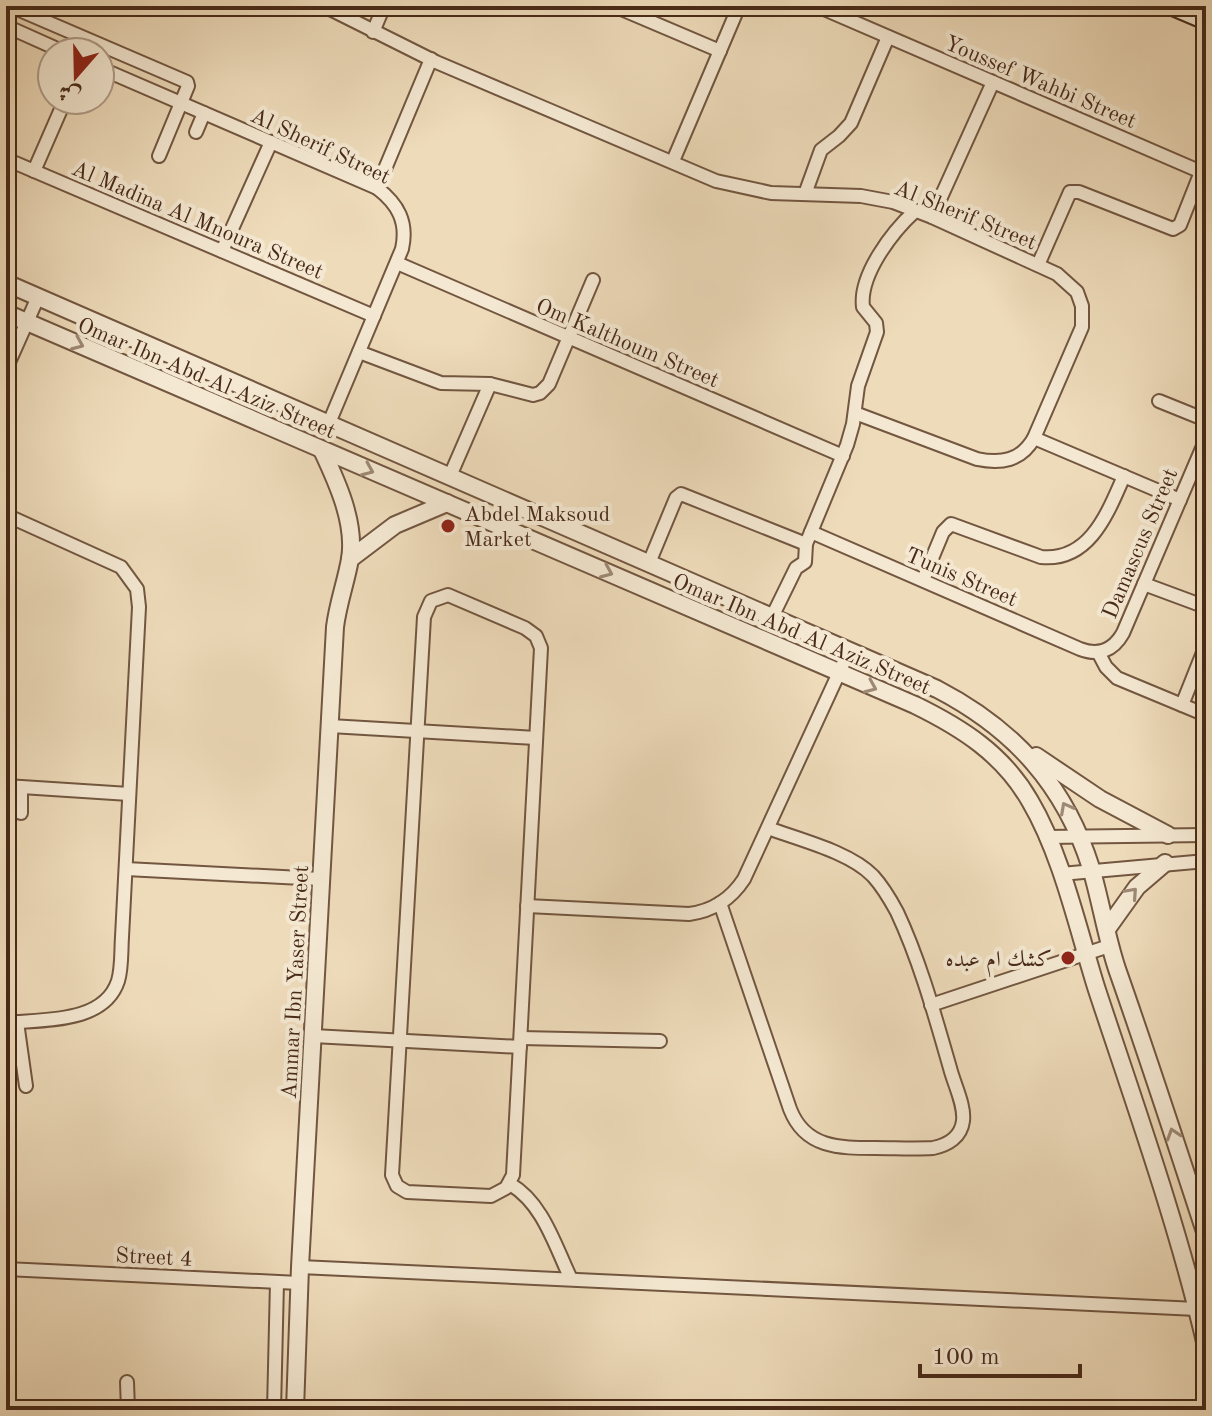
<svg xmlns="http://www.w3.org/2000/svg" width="1212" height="1416" viewBox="0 0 1212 1416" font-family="'Old Standard TT',Amiri,serif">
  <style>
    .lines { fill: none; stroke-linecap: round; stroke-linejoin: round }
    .minor-casing { stroke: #725640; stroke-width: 16 }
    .tertiary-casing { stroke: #725640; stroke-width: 20 }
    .secondary-casing { stroke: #482a18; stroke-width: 22 }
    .minor { stroke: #f4e8d2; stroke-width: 12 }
    .tertiary { stroke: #f4e8d2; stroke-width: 16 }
    .secondary { stroke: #f4e8d2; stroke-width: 18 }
    .oneway { stroke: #9e8975 }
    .poi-dot { fill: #8f2418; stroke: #f4e8d2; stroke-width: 3 }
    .labels { text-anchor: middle; stroke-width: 8; stroke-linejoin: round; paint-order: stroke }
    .street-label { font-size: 22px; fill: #482a18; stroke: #f4e8d2 }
    .poi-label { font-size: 22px; fill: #482a18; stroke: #f4e8d2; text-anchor: start }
  </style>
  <rect width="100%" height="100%" fill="#eedbba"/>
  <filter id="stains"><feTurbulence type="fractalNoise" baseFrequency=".0025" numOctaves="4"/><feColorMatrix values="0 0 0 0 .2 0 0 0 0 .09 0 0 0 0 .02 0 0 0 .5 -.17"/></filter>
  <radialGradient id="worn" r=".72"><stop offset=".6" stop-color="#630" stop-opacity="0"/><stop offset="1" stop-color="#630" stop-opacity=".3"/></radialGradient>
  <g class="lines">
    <g class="minor-casing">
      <g id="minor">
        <path d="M10,6L187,82L188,86L159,156"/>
        <path d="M324,6L436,62L716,181L771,193L861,196L893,202L932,217L1057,274L1077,292L1082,306V327L1034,438C1021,461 1001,464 977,459L855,413"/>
        <path d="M614,6L720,51"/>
        <path d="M817,6L1206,174"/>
        <path d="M6,26L64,52"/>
        <path d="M373,32L384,6"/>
        <path d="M100,68L377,188C398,204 408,222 402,249L329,423"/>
        <path d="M196,132L204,113"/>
        <path d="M6,159L374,316"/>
        <path d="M673,161L739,6"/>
        <path d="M34,171L65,100"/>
        <path d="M377,188L431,59"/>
        <path d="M805,194L821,150L839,136L851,123L888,37"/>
        <path d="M932,217L993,82"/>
        <path d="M222,251L271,142"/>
        <path d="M397,263L843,456"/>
        <path d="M1038,265L1070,192H1079L1173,229L1180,225L1201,172"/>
        <path d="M359,352L441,383L490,384L533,395L540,393L549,384L593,280"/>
        <path d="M6,369L38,297"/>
        <path d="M1159,401L1206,420"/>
        <path d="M1034,438L1180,500"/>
        <path d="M450,476L490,384"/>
        <path d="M6,515L121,567L137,589L139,607L122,937C121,952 122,968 118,981C104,1024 42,1019 6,1023"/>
        <path d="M811,532L1080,649C1098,656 1113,651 1123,633L1206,439"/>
        <path d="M649,563L676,498L681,494L806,544"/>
        <path d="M923,580L943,532L951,524L1041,557C1090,562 1108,512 1124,476"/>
        <path d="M1144,584L1206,607"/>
        <path d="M448,595L525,628L536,636L541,648L513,1175L506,1188L491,1196L407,1192L397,1186L392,1175L424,617L431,601Z"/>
        <path d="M772,617L796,568L805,562L806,544L847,445L853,424L858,386L877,332L876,323L863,307C859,275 892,232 915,211"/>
        <path d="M1098,652L1106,667L1117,678L1206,715"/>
        <path d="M1182,705L1206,645"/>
        <path d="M330,726L536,738"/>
        <path d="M6,786L129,794"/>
        <path d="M21,813V787"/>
        <path d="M1046,837L1206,835"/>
        <path d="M126,869L321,879"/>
        <path d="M1061,874L1206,861"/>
        <path d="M720,903L790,1109C805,1148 839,1148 875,1148C895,1148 914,1149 933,1148C948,1145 961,1137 963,1121C965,1105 954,1084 950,1068C935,1016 920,961 897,912C890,899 883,887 873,876C850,852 800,840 768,828"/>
        <path d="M527,906L689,914C712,911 731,899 744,879L849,651"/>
        <path d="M931,1005L1109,946"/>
        <path d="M17,1022L26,1086"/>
        <path d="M313,1036L520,1047"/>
        <path d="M521,1038L660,1041"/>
        <path d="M510,1184C543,1203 555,1246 571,1279"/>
        <path d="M300,1267L1197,1309"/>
        <path d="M6,1269L299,1283"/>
        <path d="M127,1382L128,1410"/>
        <path d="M274,1410L277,1282"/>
      </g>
    </g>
    <g class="tertiary-casing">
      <g id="tertiary">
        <path d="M6,283L937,689C1014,729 1065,785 1091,868C1101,902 1106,936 1117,969C1148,1057 1177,1146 1206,1235"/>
        <path d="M6,313L915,705C962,728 1003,754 1030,801C1062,855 1078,930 1097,990C1136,1108 1178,1225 1206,1346"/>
        <path d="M350,559L395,525L447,503"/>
        <path d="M1036,756L1100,799L1168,835"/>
        <path d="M1107,929L1137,887L1165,863"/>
        <path d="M295,1410L300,1267L335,627C338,603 346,582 350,559C356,523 337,482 322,450"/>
      </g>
    </g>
    <g class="secondary-casing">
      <path id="secondary" d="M1173,6L1206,20"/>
    </g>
    <use href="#minor" class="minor"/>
    <use href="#tertiary" class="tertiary"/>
    <use href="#secondary" class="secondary"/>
  </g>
  <defs><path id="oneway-chevron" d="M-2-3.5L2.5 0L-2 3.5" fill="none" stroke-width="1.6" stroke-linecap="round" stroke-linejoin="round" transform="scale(2)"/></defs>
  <g class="oneway">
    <use href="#oneway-chevron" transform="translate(78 344) rotate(23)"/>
    <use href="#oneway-chevron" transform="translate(368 470) rotate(23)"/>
    <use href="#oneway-chevron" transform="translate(607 572) rotate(23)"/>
    <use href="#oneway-chevron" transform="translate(871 687) rotate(23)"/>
    <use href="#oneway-chevron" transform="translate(1066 808) rotate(-118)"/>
    <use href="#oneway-chevron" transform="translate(1132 893) rotate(-48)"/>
    <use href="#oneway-chevron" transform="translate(1173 1134) rotate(-108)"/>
  </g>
  <g class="poi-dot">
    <circle cx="448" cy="526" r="8"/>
    <circle cx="1068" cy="958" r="8"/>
  </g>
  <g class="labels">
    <g class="street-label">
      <text transform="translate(1041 81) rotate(23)" y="8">Youssef Wahbi Street</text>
      <text transform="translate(321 145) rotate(25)" y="8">Al Sherif Street</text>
      <text transform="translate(966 214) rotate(22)" y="8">Al Sherif Street</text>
      <text transform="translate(198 219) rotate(23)" y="8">Al Madina Al Mnoura Street</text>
      <text transform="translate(628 342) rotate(23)" y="8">Om Kalthoum Street</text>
      <text transform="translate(207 377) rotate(23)" y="8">Omar Ibn Abd Al Aziz Street</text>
      <text transform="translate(1139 543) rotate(-67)" y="8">Damascus Street</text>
      <text transform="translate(962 576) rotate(23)" y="8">Tunis Street</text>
      <text transform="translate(802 633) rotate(23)" y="8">Omar Ibn Abd Al Aziz Street</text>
      <text transform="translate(294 982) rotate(-87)" y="8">Ammar Ibn Yaser Street</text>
      <text transform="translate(154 1256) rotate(3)" y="8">Street 4</text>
    </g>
    <g class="poi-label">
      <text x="464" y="521">Abdel Maksoud<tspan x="464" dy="25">Market</tspan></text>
      <text x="1052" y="966" text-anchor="end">كشك ام عبده</text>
    </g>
  </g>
  <rect width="1212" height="1416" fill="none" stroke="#eedbba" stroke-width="32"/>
  <rect x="8" y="8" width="1196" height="1400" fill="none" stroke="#482a18" stroke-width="4"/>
  <rect x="16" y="16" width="1180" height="1384" fill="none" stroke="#482a18" stroke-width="2"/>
  <g transform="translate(76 76) rotate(200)"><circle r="38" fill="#f4e8d2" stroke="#af9c88" stroke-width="2"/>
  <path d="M0-6L14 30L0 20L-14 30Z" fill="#8f2418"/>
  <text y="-12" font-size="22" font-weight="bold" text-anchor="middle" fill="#482a18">ش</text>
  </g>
  <path d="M920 1364v12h160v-12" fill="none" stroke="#482a18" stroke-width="4"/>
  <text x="932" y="1364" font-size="24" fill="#482a18" stroke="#f4e8d2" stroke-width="6" paint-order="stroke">100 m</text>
  <rect width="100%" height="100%" filter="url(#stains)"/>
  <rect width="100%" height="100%" fill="url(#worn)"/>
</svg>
